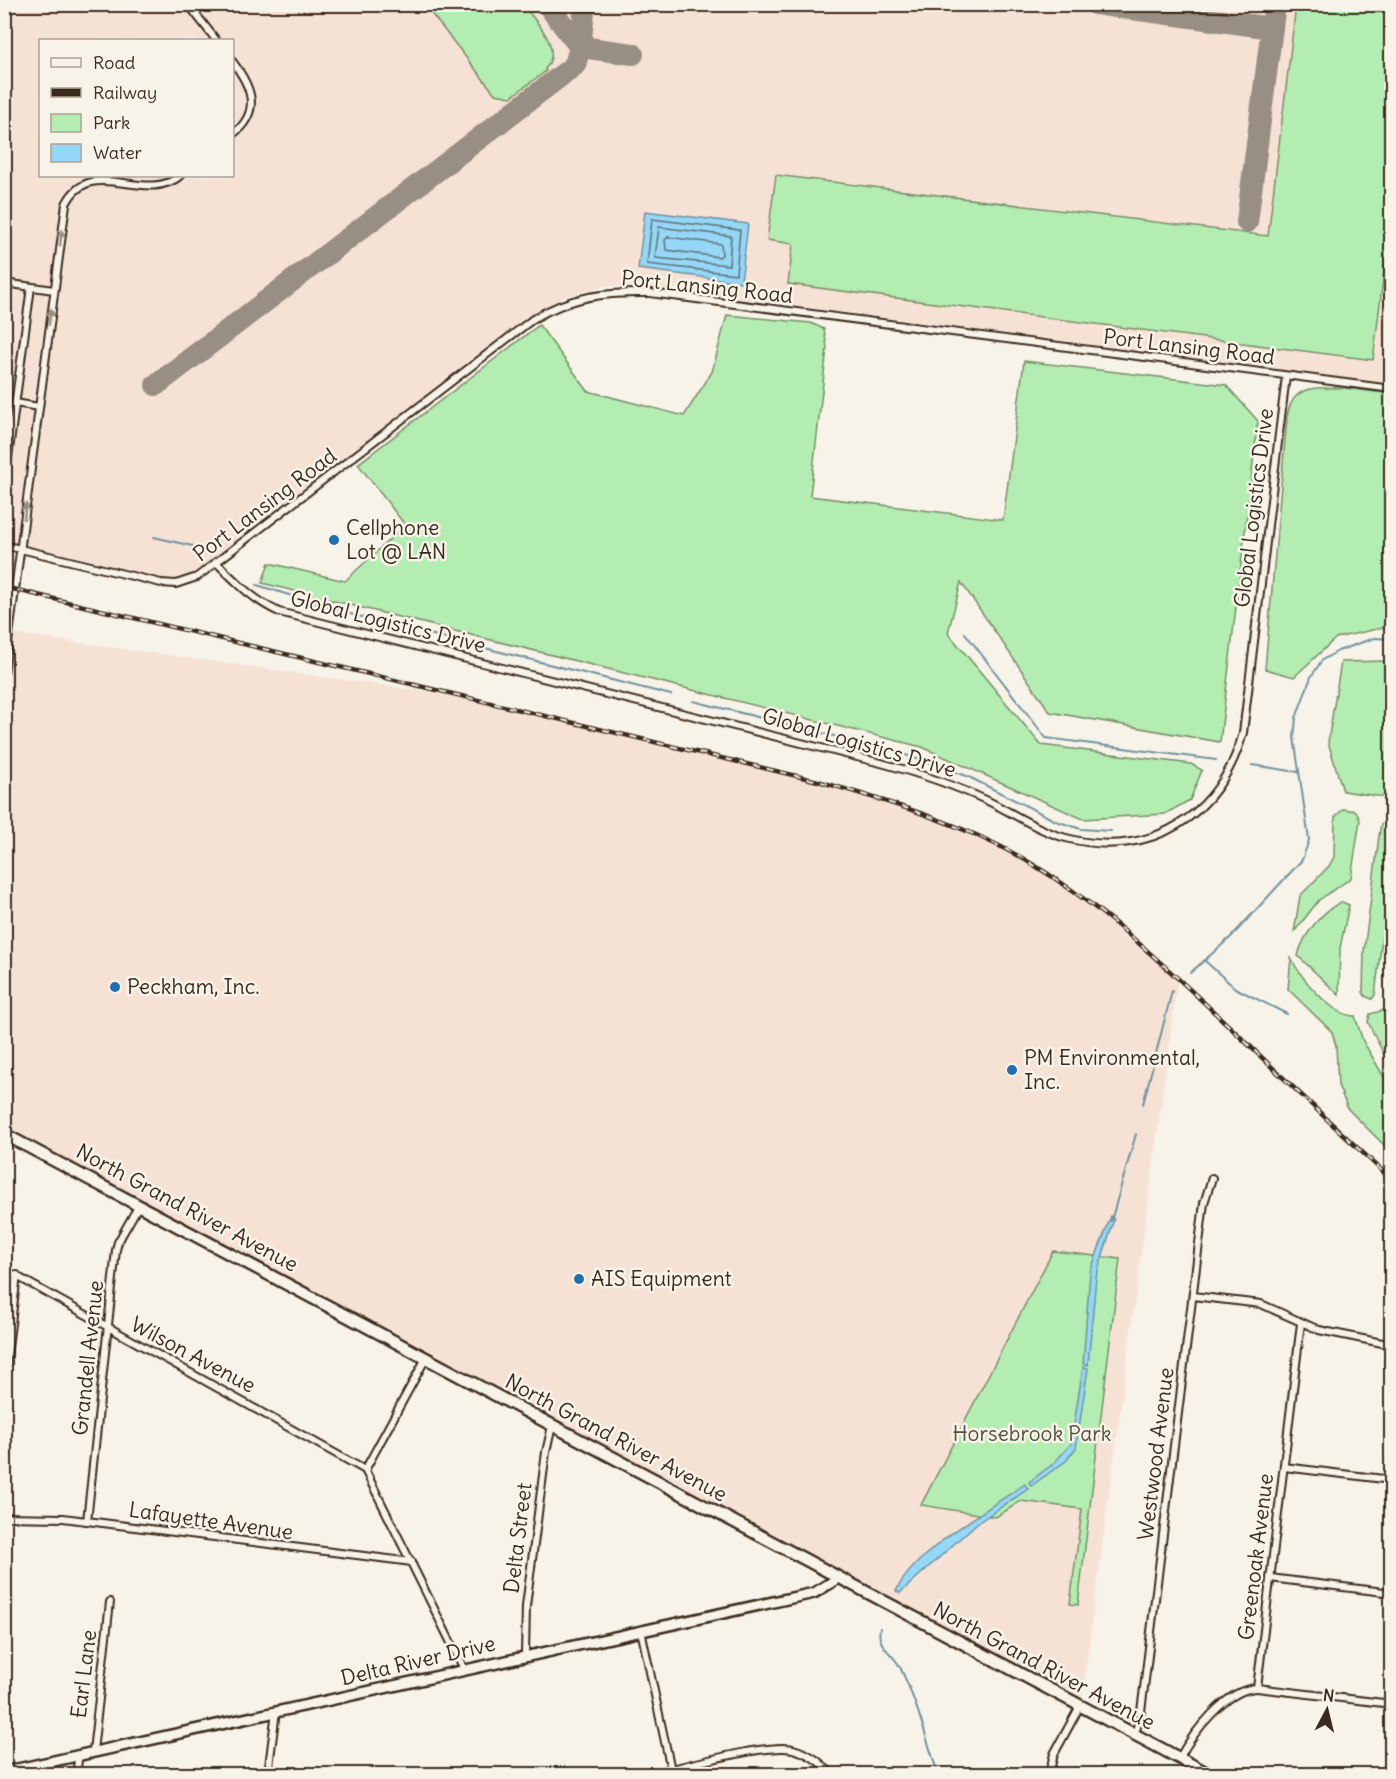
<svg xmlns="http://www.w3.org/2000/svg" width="1396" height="1779" viewBox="0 0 1396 1779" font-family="Delius,sans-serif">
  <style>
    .built { fill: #f6e2d5; fill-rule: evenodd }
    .green { fill: #b3edb1; stroke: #778c68; stroke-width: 1.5 }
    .water { fill: #94d7f6; stroke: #7092a0; stroke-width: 1.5 }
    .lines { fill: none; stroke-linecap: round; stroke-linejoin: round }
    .shore { stroke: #5f6f74; stroke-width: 1.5 }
    .stream { stroke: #7092a0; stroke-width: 2 }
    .taxiway { stroke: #998e83; stroke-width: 22 }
    .street-casing { stroke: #3b2a1e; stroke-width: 10 }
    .secondary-casing { stroke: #3b2a1e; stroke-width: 14 }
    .primary-casing { stroke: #3b2a1e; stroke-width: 15 }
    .street { stroke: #f7f3e8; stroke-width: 6 }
    .secondary { stroke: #f7f3e8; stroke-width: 9 }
    .primary { stroke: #f7f3e8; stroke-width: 10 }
    .rail-casing { stroke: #3b2a1e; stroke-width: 4.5 }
    .rail { stroke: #f7f3e8; stroke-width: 2; stroke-dasharray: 7; stroke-linecap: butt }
    .oneway { fill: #998e83 }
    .poi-dot { fill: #1f6fb2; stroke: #f7f3e8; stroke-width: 2 }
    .labels { text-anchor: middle; stroke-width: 5; stroke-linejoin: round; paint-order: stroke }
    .street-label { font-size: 21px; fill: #3b2a1e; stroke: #f7f3e8 }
    .poi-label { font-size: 21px; fill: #3b2a1e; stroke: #f7f3e8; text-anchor: start }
    .park-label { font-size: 21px; fill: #53513b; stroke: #f7f3e8 }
  </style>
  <rect width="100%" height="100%" fill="#f7f3e8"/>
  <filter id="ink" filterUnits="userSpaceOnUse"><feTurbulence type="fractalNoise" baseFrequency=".0167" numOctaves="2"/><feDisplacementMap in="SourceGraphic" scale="12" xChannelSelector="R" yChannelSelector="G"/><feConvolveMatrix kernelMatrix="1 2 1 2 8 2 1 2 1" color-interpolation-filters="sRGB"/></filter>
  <g filter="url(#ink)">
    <g class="built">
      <path d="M5,5H1391V384L648,287L605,286L564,297L531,315L189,576L166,579L5,541ZM40,40H232V176H40Z"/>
      <path d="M9,633L460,696L818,781L916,810L979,836L1023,859L1108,918L1178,978L1082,1698L5,1133L4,663Z"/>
    </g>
    <g class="green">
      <path d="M430,4L523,5C536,22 564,48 545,69L546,71L511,97L495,94L430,12Z"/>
      <path d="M1296,5H1391L1392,206L1373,360L788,284L793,244L767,240L776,175L1268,236Z"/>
      <path d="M727,315L811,323L824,329L827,348L810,496L1003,520L1024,361L1226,385L1258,421L1220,742L1050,712L961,582L948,633L1041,745L1191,764L1202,770L1190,800L1165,814L1083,819L922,747L262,583L269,563L345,581L405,525L358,464L539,325L588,391L684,416L712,372Z"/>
      <path d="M1318,388H1345L1391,394V626L1336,638L1294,677L1265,669L1287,417C1290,398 1299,389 1318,388Z"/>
      <path d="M1391,661V798L1343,791L1328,742L1341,662Z"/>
      <path d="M1343,809L1356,811L1360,820L1351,878L1319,900L1294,932L1300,896L1329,866L1334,857L1335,817Z"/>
      <path d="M1391,818V866L1375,995L1372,999L1365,996L1363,992L1364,951L1380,829L1381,825Z"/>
      <path d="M1342,902L1349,905L1340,948L1339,995L1298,956C1303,934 1323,910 1342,902Z"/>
      <path d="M1291,958C1301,978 1332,1016 1355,1016L1363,1041L1391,1089V1152L1348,1109L1338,1085L1336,1046L1332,1032L1288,989Z"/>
      <path d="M1391,1008V1069L1368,1022L1370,1014Z"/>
      <path d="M1053,1251L1120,1259L1078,1605L1070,1604L1082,1509L1021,1501L996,1517L921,1505Z"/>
    </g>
    <g class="water">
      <path d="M645,211L748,224L741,282L638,269Z"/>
      <path d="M1111,1216L1114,1220L1096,1277L1088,1365L1083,1364L1090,1272Z"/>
      <path d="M1083,1367L1088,1368L1076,1448L1066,1461L1031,1486L1029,1482L1053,1464L1071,1444Z"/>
      <path d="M1025,1484L1028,1489L976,1524L900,1593L896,1591C915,1551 988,1509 1025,1484Z"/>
    </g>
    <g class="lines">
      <g class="shore">
        <path d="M652,219L740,230L736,274L647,264Z"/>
        <path d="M659,227L731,236L729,265L655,258Z"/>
        <path d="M668,237L721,244L722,255L719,257L666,250L665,240Z"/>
      </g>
      <g class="stream">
        <path d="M154,537L201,548L206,555"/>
        <path d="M257,585L350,614L671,695"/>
        <path d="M965,633L1046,738L1216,760"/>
        <path d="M693,701L894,751L967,776L1056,821L1081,829L1111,831"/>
        <path d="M1252,765L1298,772"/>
        <path d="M1204,960L1235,988L1287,1014"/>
        <path d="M1190,973L1231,937L1302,860L1309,840L1294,737L1296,718L1311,677L1322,660L1338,651L1374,638L1392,639"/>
        <path d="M1143,1104L1172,991"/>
        <path d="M1111,1221L1136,1134"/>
        <path d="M880,1628C876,1646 892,1652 900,1667C917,1702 926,1738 938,1774"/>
      </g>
      <g class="taxiway">
        <path d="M585,4L580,47L633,54"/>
        <path d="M1095,4L1272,28"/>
        <path d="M1247,222L1275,4"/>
        <path d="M156,385L575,65L580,47L547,4"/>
      </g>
      <g class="street-casing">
        <g id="street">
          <path d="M188,4L216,40"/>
          <path d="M232,61C252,87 262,112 232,135"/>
          <path d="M4,283L54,290"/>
          <path d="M15,403L39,407"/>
          <path d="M4,487L31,287"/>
          <path d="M4,545L161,583L176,584L197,577L533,319C571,296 606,292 650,293L1392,389"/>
          <path d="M216,562C236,582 253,600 279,612L881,763C918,773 954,785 988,801C1013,813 1039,831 1066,838C1151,860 1220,816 1243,733L1286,376"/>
          <path d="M4,673L66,204C91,154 143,205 180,176"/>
          <path d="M4,1269L365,1470L464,1669"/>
          <path d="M1193,1296L1261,1304L1319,1330L1392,1345"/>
          <path d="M4,1380L17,1275"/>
          <path d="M1284,1467L1392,1480"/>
          <path d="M365,1470L426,1358"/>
          <path d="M4,1517L63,1518L412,1562"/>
          <path d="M87,1521L116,1250L118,1242L139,1205"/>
          <path d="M1270,1578L1392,1593"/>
          <path d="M641,1630L671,1770"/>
          <path d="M525,1655L526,1606L546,1452L552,1426"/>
          <path d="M1257,1688L1392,1704"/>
          <path d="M1134,1735L1140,1719L1146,1672L1204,1203L1212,1178"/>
          <path d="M93,1751L110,1602"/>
          <path d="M1179,1759C1192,1734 1227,1688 1257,1688L1301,1323"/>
          <path d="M76,1774L79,1754"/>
          <path d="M268,1774L276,1711"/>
          <path d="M651,1774C682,1767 766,1743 793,1749C809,1753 821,1762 831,1774"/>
          <path d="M1049,1774L1054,1754L1080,1706"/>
        </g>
      </g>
      <g class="secondary-casing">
        <path id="secondary" d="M4,1772L814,1593L837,1579"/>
      </g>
      <g class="primary-casing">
        <path id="primary" d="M4,1134L1209,1774"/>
      </g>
      <use href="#street" class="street"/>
      <use href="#secondary" class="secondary"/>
      <use href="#primary" class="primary"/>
      <g class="rail-casing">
        <path id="rail" d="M4,587L818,781C889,802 958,822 1022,858C1100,903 1165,966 1230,1027C1283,1078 1337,1129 1392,1180"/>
      </g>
      <use href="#rail" class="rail"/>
    </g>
    <defs><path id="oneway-solid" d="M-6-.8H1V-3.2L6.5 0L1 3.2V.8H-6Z" transform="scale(1.5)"/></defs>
    <g class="oneway">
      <use href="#oneway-solid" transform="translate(61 238) rotate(-82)"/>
      <use href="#oneway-solid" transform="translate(50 317) rotate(-82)"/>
      <use href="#oneway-solid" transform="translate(25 511) rotate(-83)"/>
    </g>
  </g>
  <g class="poi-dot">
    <circle cx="334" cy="540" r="6"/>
    <circle cx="115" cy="987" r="6"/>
    <circle cx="1012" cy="1070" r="6"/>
    <circle cx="579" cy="1279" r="6"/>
  </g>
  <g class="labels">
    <g class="street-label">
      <text transform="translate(707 287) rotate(6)" y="7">Port Lansing Road</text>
      <text transform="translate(1189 347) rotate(7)" y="7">Port Lansing Road</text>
      <text transform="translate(265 505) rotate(-37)" y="7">Port Lansing Road</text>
      <text transform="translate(1254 508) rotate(-83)" y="7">Global Logistics Drive</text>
      <text transform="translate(388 622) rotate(14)" y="7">Global Logistics Drive</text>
      <text transform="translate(859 743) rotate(16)" y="7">Global Logistics Drive</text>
      <text transform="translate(187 1208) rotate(28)" y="7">North Grand River Avenue</text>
      <text transform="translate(193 1355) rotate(28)" y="7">Wilson Avenue</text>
      <text transform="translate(88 1358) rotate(-84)" y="7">Grandell Avenue</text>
      <text transform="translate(616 1438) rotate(28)" y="7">North Grand River Avenue</text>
      <text transform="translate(1156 1454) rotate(-83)" y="7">Westwood Avenue</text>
      <text transform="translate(211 1521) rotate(8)" y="7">Lafayette Avenue</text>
      <text transform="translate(518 1538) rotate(-83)" y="7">Delta Street</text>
      <text transform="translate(1256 1557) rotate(-83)" y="7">Greenoak Avenue</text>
      <text transform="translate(418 1661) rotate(-13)" y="7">Delta River Drive</text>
      <text transform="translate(1044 1666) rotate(28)" y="7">North Grand River Avenue</text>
      <text transform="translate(84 1674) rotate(-83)" y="7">Earl Lane</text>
    </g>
    <g class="poi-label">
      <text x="346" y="535">Cellphone<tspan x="346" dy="24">Lot @ LAN</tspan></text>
      <text x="127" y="994">Peckham, Inc.</text>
      <text x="1024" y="1065">PM Environmental,<tspan x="1024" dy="24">Inc.</tspan></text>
      <text x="591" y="1286">AIS Equipment</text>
    </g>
    <g class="park-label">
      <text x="1032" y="1441">Horsebrook Park</text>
    </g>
  </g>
  <rect width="1396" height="1779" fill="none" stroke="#f7f3e8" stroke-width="24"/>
  <rect x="12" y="12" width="1372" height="1755" fill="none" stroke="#3b2a1e" stroke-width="2" filter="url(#ink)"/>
  <rect x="39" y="39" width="195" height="138" fill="#f7f3e8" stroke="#aca397" stroke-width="1.5"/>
  <rect x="51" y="58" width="30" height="9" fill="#f7f3e8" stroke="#aca397" stroke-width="1.5"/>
  <text x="93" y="69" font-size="18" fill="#3b2a1e">Road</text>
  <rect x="51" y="88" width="30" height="9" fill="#3b2a1e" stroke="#aca397" stroke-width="1.5"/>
  <text x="93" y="99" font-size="18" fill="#3b2a1e">Railway</text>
  <rect x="51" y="114" width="30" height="18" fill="#b3edb1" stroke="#aca397" stroke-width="1.5"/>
  <text x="93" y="129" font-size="18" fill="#3b2a1e">Park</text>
  <rect x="51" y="144" width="30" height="18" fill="#94d7f6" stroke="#aca397" stroke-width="1.5"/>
  <text x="93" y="159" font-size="18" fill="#3b2a1e">Water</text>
  <g transform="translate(1327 1710) rotate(7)" stroke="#f7f3e8" stroke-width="4.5" paint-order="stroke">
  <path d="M0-4.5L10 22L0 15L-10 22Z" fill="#3b2a1e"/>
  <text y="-9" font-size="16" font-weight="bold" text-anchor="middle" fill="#3b2a1e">N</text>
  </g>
</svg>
